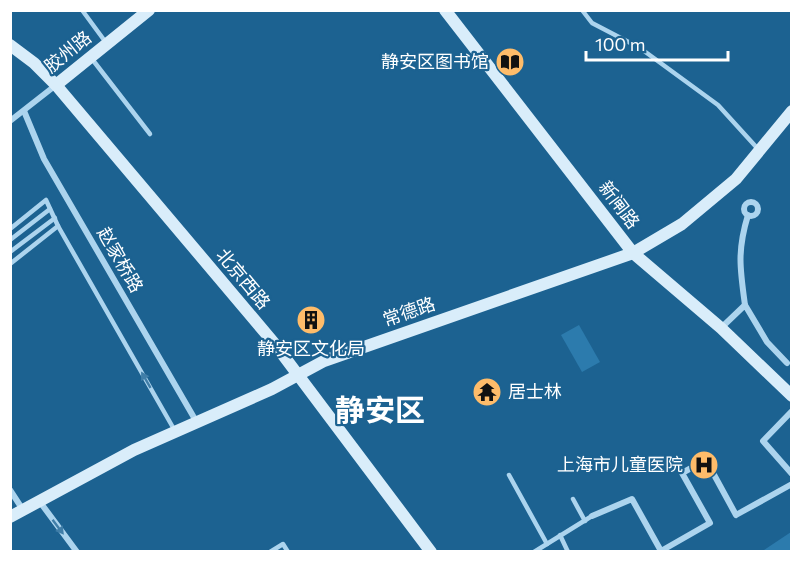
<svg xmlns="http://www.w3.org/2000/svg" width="802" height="562" viewBox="0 0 802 562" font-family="Commissioner,'Noto Sans SC',sans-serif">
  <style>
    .green { fill: #2c7bad }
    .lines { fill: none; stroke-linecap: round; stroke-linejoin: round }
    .lane { stroke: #acd4ee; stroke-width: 4.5 }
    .street { stroke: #acd4ee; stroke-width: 6 }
    .secondary { stroke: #d9edfa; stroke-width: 12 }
    .oneway { fill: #407ea8 }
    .labels { text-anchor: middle; stroke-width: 4.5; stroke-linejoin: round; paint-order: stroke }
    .street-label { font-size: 18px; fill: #fff; stroke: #1c6291 }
    .poi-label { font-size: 18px; fill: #fff; stroke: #1c6291; text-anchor: end }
    .town-label { font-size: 30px; font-weight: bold; fill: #fff; stroke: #1c6291 }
  </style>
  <rect width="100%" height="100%" fill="#1c6291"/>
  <g class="green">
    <path d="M579,325L600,362L582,372L561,335Z"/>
    <path d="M791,532V551H765L764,550Z"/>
  </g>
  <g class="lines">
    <g class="lane">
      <path d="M82,10L107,44"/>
      <path d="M582,10L592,23L640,48L718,105L758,149"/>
      <path d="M92,59L150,134"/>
      <path d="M10,229L46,200L58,226L175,431"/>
      <path d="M10,240L50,209"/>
      <path d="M10,252L55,218"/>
      <path d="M10,264L58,226"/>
      <path d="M509,475L547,544"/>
      <path d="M573,499L585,521"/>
      <path d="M560,535L568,552"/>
      <path d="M270,552L283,544L288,552"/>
      <path d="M534,552L592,516"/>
    </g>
    <g class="street">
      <path d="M24,111L44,159L196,421"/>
      <path d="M10,121L56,85"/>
      <circle cx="751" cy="209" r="7"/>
      <path d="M745,305C740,269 737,251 748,215"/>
      <path d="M721,328L745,305L767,342L787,363"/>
      <path d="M792,411L763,441L792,474"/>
      <path d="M10,490L23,510"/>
      <path d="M40,502L77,552"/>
      <path d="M592,516L632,499L661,551L710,523L682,473L706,460L736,515L792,484"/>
    </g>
    <g class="secondary">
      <path d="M445,10L633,253L721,328L792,396"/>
      <path d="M10,45L34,63L56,85L274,343L431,552"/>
      <path d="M56,85L149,10"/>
      <path d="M10,517L134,450L272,389L324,361L633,253L682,224L736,179L792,111"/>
    </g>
  </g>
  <defs><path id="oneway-solid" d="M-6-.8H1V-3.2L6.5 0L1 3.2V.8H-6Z" transform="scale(1.5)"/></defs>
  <g class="oneway">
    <use href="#oneway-solid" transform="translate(146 380) rotate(-120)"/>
    <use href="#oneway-solid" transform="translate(58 527) rotate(53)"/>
  </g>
  <defs>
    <g id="library-disc" transform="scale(1.5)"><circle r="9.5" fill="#febc6a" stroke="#1c6291"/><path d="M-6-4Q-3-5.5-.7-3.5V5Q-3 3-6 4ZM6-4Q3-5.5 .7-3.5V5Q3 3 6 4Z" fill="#111"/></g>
    <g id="building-disc" transform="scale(1.5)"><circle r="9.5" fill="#febc6a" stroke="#1c6291"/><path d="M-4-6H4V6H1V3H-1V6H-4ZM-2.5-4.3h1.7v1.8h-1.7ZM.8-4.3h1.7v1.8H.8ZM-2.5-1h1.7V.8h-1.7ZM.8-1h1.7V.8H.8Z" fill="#111"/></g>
    <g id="temple-disc" transform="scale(1.5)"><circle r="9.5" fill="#febc6a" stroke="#1c6291"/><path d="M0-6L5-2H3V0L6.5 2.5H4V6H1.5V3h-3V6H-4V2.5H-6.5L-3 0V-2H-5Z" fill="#111"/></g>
    <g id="hospital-disc" transform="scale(1.5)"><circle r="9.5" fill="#febc6a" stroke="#1c6291"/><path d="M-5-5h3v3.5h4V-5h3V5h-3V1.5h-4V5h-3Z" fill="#111"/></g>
  </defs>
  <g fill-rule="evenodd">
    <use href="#library-disc" x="510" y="62"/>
    <use href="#building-disc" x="311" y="320"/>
    <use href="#temple-disc" x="487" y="392"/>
    <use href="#hospital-disc" x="704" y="465"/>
  </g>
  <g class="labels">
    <g class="street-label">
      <text transform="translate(68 52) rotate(-39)" y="6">胶州路</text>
      <text transform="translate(619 205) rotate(53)" y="6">新闸路</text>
      <text transform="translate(120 260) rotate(60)" y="6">赵家桥路</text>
      <text transform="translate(243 279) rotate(50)" y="6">北京西路</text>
      <text transform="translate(409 312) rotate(-19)" y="6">常德路</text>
    </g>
    <g class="poi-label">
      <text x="489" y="68">静安区图书馆</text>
      <text x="311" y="355" text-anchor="middle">静安区文化局</text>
      <text x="508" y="398" text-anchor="start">居士林</text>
      <text x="683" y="471">上海市儿童医院</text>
    </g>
    <g class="town-label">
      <text x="380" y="421">静安区</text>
    </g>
  </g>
  <rect width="802" height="562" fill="none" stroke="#ffffff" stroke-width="24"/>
  <path d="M586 51v9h142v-9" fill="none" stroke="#ffffff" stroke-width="3"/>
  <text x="595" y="51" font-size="18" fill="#ffffff" stroke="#1c6291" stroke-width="4.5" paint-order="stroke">100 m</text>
</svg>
